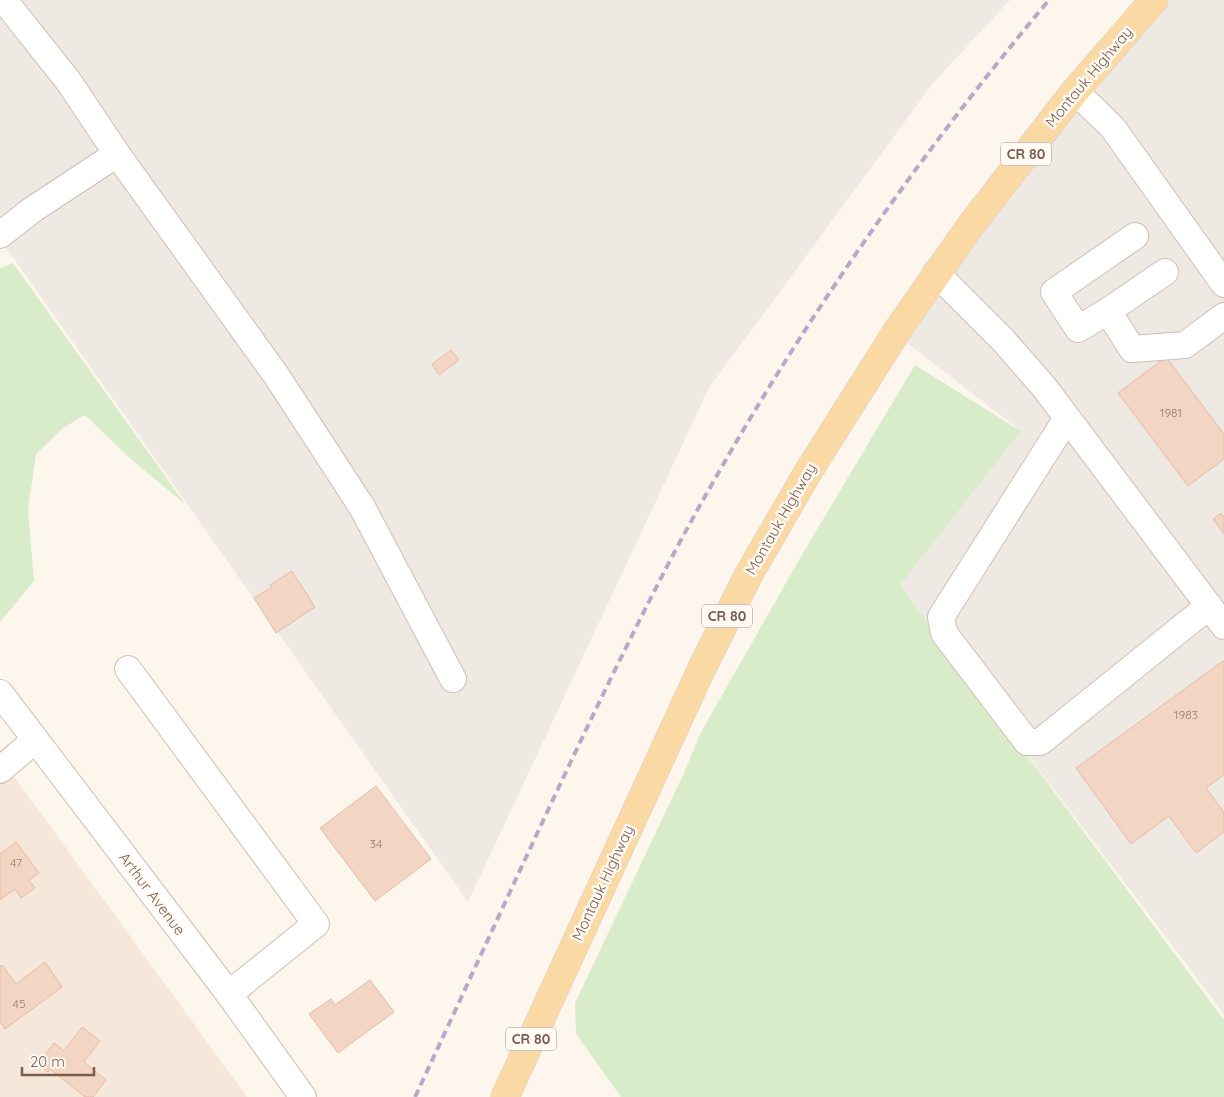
<svg xmlns="http://www.w3.org/2000/svg" width="1224" height="1097" viewBox="0 0 1224 1097" font-family="Quicksand,sans-serif">
  <style>
    .residential { fill: #f5e8da }
    .industrial { fill: #efe9e4 }
    .green { fill: #d8ecc9 }
    .building { fill: #f3d5c3; stroke: #e6bba3 }
    .lines { fill: none; stroke-linecap: round; stroke-linejoin: round }
    .minor-casing { stroke: #d1beb0; stroke-width: 28 }
    .major-casing { stroke: #dad1cd; stroke-width: 29 }
    .minor { stroke: #fff; stroke-width: 26 }
    .major { stroke: #fbd9a5; stroke-width: 28 }
    .rail { stroke: #b9a8c9; stroke-width: 4; stroke-dasharray: 8 5; stroke-linecap: butt }
    .labels { text-anchor: middle; stroke-width: 5; stroke-linejoin: round; paint-order: stroke }
    .number-label { font-size: 12px; fill: #987a6a }
    .shield { fill: #fffaf3; stroke: #a28b7f; stroke-width: 1 }
    .shield-label { font-size: 14px; font-weight: bold; fill: #7a5c4d }
    .street-label { font-size: 15px; fill: #7a5c4d; stroke: #fffaf3 }
  </style>
  <rect width="100%" height="100%" fill="#fdf6ec"/>
  <path class="residential" d="M0,757L247,1097H0Z"/>
  <g class="industrial">
    <path d="M0,0H1010L934,82L709,388L468,902L0,239Z"/>
    <path d="M1154,0H1224V1014L899,585L1021,431L894,333Z"/>
  </g>
  <g class="green">
    <path d="M13,263L185,504L133,461L85,415L63,428L36,454L28,510L34,581L0,622V268Z"/>
    <path d="M915,365L1021,431L900,585L1224,1020V1097H621L576,1034L575,1003L684,773L701,732L803,553Z"/>
  </g>
  <g class="building">
    <path d="M451,350L459,360L439,375L432,364Z"/>
    <path d="M1166,357L1224,434V459L1188,486L1118,393Z"/>
    <path d="M1221,513L1224,517V534L1213,519Z"/>
    <path d="M292,571L315,607L276,633L254,598L272,587L270,585Z"/>
    <path d="M1223,661L1224,663V775L1206,788L1224,812V832L1196,853L1169,816L1131,844L1076,768Z"/>
    <path d="M376,786L431,859L375,901L320,828Z"/>
    <path d="M16,842L39,873L29,880L35,888L21,898L15,889L0,900V854Z"/>
    <path d="M45,962L62,987L5,1029L0,1022V966L2,965L16,984Z"/>
    <path d="M370,980L394,1012L338,1053L309,1014L331,999L335,1005Z"/>
    <path d="M82,1027L100,1041L84,1062L106,1080L93,1097H85L50,1069L48,1072L38,1064L54,1043L64,1051Z"/>
  </g>
  <g class="lines">
    <g class="minor-casing">
      <g id="minor">
        <path d="M4,0L69,82L117,154L276,375L362,507L453,679"/>
        <path d="M1075,91L1113,128L1224,284"/>
        <path d="M0,235L32,210L117,154"/>
        <path d="M1165,272L1108,311L1132,349L1185,345L1224,316"/>
        <path d="M936,273L1003,340L1044,387L1224,626"/>
        <path d="M1108,311L1078,329L1054,292L1135,236"/>
        <path d="M1067,418L941,617L944,633L1027,742H1040L1209,606"/>
        <path d="M128,669L316,924L229,994"/>
        <path d="M0,693L229,994L303,1097"/>
        <path d="M0,770L35,740"/>
      </g>
    </g>
    <g class="major-casing">
      <path id="major" d="M505,1097L701,670L749,574L808,472L897,331L971,225L1075,91L1154,0"/>
    </g>
    <use href="#minor" class="minor"/>
    <use href="#major" class="major"/>
    <path class="rail" d="M415,1097C480,958 543,818 610,680C641,617 672,554 707,493C805,318 920,154 1049,0"/>
  </g>
  <g class="labels">
    <g class="number-label">
      <text x="1171" y="417">1981</text>
      <text x="1186" y="719">1983</text>
      <text x="376" y="848">34</text>
      <text x="16" y="867">47</text>
      <text x="19" y="1008">45</text>
    </g>
    <g class="shield">
      <rect x="1001" y="142.5" width="50" height="23" rx="4"/>
      <rect x="702" y="604.5" width="50" height="23" rx="4"/>
      <rect x="506" y="1027.5" width="50" height="23" rx="4"/>
    </g>
    <g class="shield-label">
      <text x="1026" y="159">CR 80</text>
      <text x="727" y="621">CR 80</text>
      <text x="531" y="1044">CR 80</text>
    </g>
    <g class="street-label">
      <text transform="translate(1089 77) rotate(-50)" y="5">Montauk Highway</text>
      <text transform="translate(781 519) rotate(-60)" y="5">Montauk Highway</text>
      <text transform="translate(603 883) rotate(-65)" y="5">Montauk Highway</text>
      <text transform="translate(152 894) rotate(53)" y="5">Arthur Avenue</text>
    </g>
  </g>
  <path d="M22 1067v8h72v-8" fill="none" stroke="#7a5c4d" stroke-width="2.5"/>
  <text x="30" y="1067" font-size="15" fill="#7a5c4d" stroke="#fffaf3" stroke-width="4" paint-order="stroke">20 m</text>
</svg>
